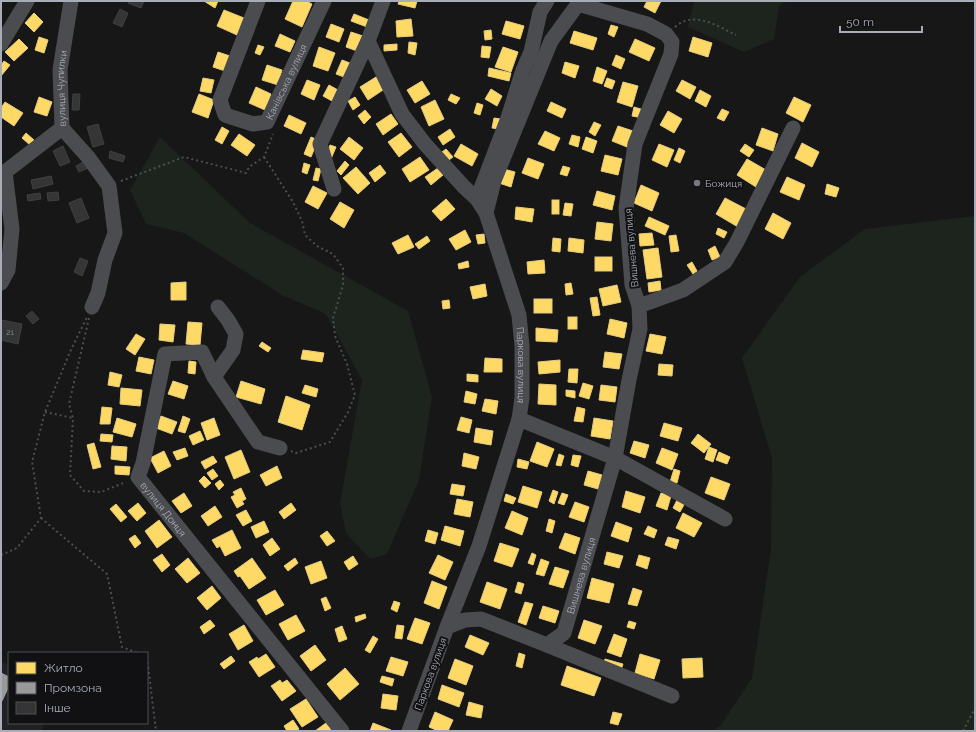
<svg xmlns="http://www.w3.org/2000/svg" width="976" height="732" viewBox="0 0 976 732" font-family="Raleway,sans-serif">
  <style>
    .built { fill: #212123 }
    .green { fill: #1d241e }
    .homes { fill: #ffd966; stroke: #e5cc7f }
    .industry { fill: #999; stroke: #9e9fa2 }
    .building { fill: #353536; stroke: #3f4043 }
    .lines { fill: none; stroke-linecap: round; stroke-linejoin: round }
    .path { stroke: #4d4e52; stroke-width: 2; stroke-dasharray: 2 3; stroke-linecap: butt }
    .minor { stroke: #4b4c50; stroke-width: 15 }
    .poi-dot { fill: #757880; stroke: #111113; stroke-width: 1.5 }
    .labels { text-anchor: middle; stroke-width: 4; stroke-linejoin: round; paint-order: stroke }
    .number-label { font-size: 8px; fill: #8b8f98 }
    .street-label { font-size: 10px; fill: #a8adb8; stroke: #111113 }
    .poi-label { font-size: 10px; fill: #a8adb8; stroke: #111113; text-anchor: start }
  </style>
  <rect width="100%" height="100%" fill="#171717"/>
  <path class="built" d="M1,662L5,663L9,667V723H43V731H1Z"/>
  <g class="green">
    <path d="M694,1H786L779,6L774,39L744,52L688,27Z"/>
    <path d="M160,137L250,223L408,311L432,397L419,480L387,554L370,559L346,533L340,503L362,380L326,314L282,295L184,233L146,224L130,190Z"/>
    <path d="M975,216V731H712L721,725L752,678L771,549L772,458L742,358L800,277L865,229Z"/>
  </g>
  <g class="homes">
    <path d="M204,1H218L215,8Z"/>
    <path d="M293,1H306L312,4L302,27L285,19Z"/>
    <path d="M399,1H417L415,8L398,4Z"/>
    <path d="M647,1H661L655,13L644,7Z"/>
    <path d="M224,10L244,18L237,35L217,26Z"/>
    <path d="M34,13L43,22L34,32L25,23Z"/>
    <path d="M354,14L369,20L367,27L351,21Z"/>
    <path d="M411,19L413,36L397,37L396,21Z"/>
    <path d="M506,21L524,26L520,39L502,34Z"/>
    <path d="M331,24L344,29L339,42L326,37Z"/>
    <path d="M611,25L618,27L614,37L608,34Z"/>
    <path d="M491,30L492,39L485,40L484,31Z"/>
    <path d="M574,31L597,38L593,50L570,43Z"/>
    <path d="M351,32L363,36L357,51L346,47Z"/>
    <path d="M280,34L295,41L290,52L275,46Z"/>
    <path d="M39,37L48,40L44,53L35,50Z"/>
    <path d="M693,37L712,43L708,57L689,51Z"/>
    <path d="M19,39L28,48L14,61L5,52Z"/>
    <path d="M635,39L655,48L649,61L629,52Z"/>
    <path d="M409,42L417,43L415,55L408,53Z"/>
    <path d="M397,44V50L384,51V45Z"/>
    <path d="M258,45L264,47L260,55L255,53Z"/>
    <path d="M482,46L491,47L489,58L481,57Z"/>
    <path d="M319,47L335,53L328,71L313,66Z"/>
    <path d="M503,47L518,52L511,72L495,67Z"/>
    <path d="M218,52L230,56L225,71L213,67Z"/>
    <path d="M616,55L625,59L621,69L612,65Z"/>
    <path d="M342,60L350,63L344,77L336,74Z"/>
    <path d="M4,61L10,65L1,76V65Z"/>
    <path d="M565,62L579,66L575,78L562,73Z"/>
    <path d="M267,65L282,70L278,85L262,80Z"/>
    <path d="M597,67L607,71L602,84L593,81Z"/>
    <path d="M489,68L511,73L509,81L488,76Z"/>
    <path d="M376,77L383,90L368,100L360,87Z"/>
    <path d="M203,78L214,80L211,93L200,91Z"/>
    <path d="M607,78L615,81L612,89L604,86Z"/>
    <path d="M307,80L320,85L314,100L301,94Z"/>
    <path d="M682,80L696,87L690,99L676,91Z"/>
    <path d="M422,81L430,94L415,103L407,90Z"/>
    <path d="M623,82L638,86L632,107L617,102Z"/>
    <path d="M329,85L338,90L332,101L323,96Z"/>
    <path d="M256,87L271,94L265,110L249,103Z"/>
    <path d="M491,89L502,96L497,106L485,99Z"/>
    <path d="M700,90L711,96L706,107L695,101Z"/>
    <path d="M199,94L214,100L208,118L192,112Z"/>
    <path d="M451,94L460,98L456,104L448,100Z"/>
    <path d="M39,97L52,102L47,116L34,112Z"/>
    <path d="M355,97L360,105L353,110L348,101Z"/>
    <path d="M794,97L811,105L803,122L786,113Z"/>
    <path d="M435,100L444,119L429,126L421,107Z"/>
    <path d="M5,102L23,113L14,126L1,117V108Z"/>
    <path d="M551,102L566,109L562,118L547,111Z"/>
    <path d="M477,103L483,105L480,115L474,113Z"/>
    <path d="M634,107L644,110L642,118L632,116Z"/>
    <path d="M722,109L729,112L724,121L717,118Z"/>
    <path d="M365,110L371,117L364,124L358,116Z"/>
    <path d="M668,111L682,119L674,133L660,125Z"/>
    <path d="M391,114L398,124L383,135L376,124Z"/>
    <path d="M289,115L306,123L301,134L284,126Z"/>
    <path d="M494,118L501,119L499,129L492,128Z"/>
    <path d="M594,122L601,125L595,136L589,132Z"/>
    <path d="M618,126L633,131L627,147L612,141Z"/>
    <path d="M222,127L229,131L222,144L215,140Z"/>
    <path d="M762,128L778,134L773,151L756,145Z"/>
    <path d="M450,129L455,137L443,145L438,137Z"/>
    <path d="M545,131L560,138L554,151L538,144Z"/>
    <path d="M26,133L34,140L30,145L22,138Z"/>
    <path d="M401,133L412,147L399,157L388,142Z"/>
    <path d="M239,134L255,145L247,156L231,145Z"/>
    <path d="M572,135L580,137L578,147L569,144Z"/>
    <path d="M311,137L318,140L311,157L304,154Z"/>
    <path d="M349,137L363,148L354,160L340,149Z"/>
    <path d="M586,137L597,141L593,153L582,149Z"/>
    <path d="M802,143L819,152L812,167L795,158Z"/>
    <path d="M461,144L478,154L472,166L454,156Z"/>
    <path d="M659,144L674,150L667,167L652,160Z"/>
    <path d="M745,144L754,150L749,157L740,151Z"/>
    <path d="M330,145L336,147L331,159L326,157Z"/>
    <path d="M679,148L685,151L680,163L674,160Z"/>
    <path d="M446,149L453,157L449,160L442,152Z"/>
    <path d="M605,155L622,159L618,175L601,171Z"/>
    <path d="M420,157L429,170L410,182L402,169Z"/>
    <path d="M528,158L544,164L538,179L522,173Z"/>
    <path d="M747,159L766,170L756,187L737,175Z"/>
    <path d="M345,161L349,165L341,175L337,171Z"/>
    <path d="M304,163L310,165L307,174L302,172Z"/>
    <path d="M380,165L386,173L375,182L369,173Z"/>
    <path d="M563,166L570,168L567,176L560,174Z"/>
    <path d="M356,167L370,183L358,194L343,178Z"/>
    <path d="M316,168L321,169L318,181L313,180Z"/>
    <path d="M438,168L443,175L431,185L425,177Z"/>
    <path d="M500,168L515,172L511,187L496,182Z"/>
    <path d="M787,177L805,185L799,200L780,192Z"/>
    <path d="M827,184L839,188L836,197L825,194Z"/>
    <path d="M641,185L659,193L652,211L634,203Z"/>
    <path d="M313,186L327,193L318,209L305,202Z"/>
    <path d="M597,191L615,196L612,210L593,205Z"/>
    <path d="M725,198L748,210L738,227L716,214Z"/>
    <path d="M446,199L455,209L441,221L432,211Z"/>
    <rect x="552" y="200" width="7" height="14"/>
    <path d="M340,202L354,210L344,228L330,219Z"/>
    <path d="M565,203L573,204L571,216L563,215Z"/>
    <path d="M516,207L534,209L532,222L515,219Z"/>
    <path d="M773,213L791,223L783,239L765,229Z"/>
    <path d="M649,217L669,226L665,235L645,226Z"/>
    <path d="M597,222L613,224L611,241L595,239Z"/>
    <path d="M718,228L727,232L724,238L716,234Z"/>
    <path d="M465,230L471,242L456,250L449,239Z"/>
    <path d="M652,233L654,245L640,246L639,234Z"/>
    <path d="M484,234L485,243L478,244L476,235Z"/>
    <path d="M408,235L414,247L398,254L392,243Z"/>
    <path d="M676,235L679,251L671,252L669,236Z"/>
    <path d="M427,236L430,241L419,249L415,244Z"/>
    <path d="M553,238L561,239L560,252L552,251Z"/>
    <path d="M569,238L584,240L583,253L568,251Z"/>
    <path d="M715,246L720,257L712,260L708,250Z"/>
    <path d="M658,248L662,277L647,279L643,250Z"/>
    <rect x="595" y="257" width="17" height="14"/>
    <path d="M544,260L545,273L528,274L527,262Z"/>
    <path d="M468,261L469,267L459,269L458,264Z"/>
    <path d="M692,262L697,271L693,274L687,265Z"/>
    <path d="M660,281L661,290L649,292L648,283Z"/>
    <path d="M186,282V300H171V283Z"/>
    <path d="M571,283L573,294L566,295L565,284Z"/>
    <path d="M485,284L487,296L473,299L470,287Z"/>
    <path d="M617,285L621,302L603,306L599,289Z"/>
    <path d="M597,297L600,315L593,316L590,298Z"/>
    <rect x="534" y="299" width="18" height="14"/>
    <path d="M449,300L450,308L443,309L442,301Z"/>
    <rect x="568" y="317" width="9" height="12"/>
    <path d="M610,319L627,323L624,338L607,334Z"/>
    <path d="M188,322L202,323L200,345L186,344Z"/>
    <path d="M160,324L175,325L173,342L159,340Z"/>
    <path d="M536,328L558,330L557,342L536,341Z"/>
    <path d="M136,334L145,339L135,355L126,349Z"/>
    <path d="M650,334L666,337L662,354L646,351Z"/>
    <path d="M262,342L271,348L268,352L259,346Z"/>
    <path d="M303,350L324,353L322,362L301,359Z"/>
    <path d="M605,352L622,354L619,369L603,367Z"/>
    <path d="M139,357L154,360L151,374L136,371Z"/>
    <path d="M485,358L502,359V372H484Z"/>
    <path d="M560,360V372L539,374L538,362Z"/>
    <path d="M189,361L196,362L195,374L188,373Z"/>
    <path d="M659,364L673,365L672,376L658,375Z"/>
    <path d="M569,369H578L577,383L568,382Z"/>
    <path d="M110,372L122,375L119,387L108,385Z"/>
    <path d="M467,374L478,375V382L467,381Z"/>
    <path d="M173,381L188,386L184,399L168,394Z"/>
    <path d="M241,381L265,389L261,404L236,397Z"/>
    <path d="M583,383L593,386L589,399L579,396Z"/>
    <path d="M539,384L556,385V405L538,404Z"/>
    <path d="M305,385L318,389L316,397L302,393Z"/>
    <path d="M601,385L617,387L615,402L599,400Z"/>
    <path d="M121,388L142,390L140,406L120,404Z"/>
    <path d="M566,390L575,391V398L566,396Z"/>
    <path d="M466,391L477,394L475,404L464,402Z"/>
    <path d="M286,396L310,405L302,430L278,422Z"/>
    <path d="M485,399L498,401L496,414L482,411Z"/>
    <path d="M102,407L112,408L110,424H100Z"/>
    <path d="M577,407L585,409L583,422L574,421Z"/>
    <path d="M161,416L177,422L172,434L156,428Z"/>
    <path d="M183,416L190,419L185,433L178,431Z"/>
    <path d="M461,417L472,420L469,433L457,430Z"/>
    <path d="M117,418L136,424L132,437L113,432Z"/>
    <path d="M214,418L220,435L207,440L201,423Z"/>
    <path d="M594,418L613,421L610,439L591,436Z"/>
    <path d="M664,423L682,428L678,441L660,436Z"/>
    <path d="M476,428L493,431L491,445L474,442Z"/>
    <path d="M200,431L204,440L193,445L189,436Z"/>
    <path d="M101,434L113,435L112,442L100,441Z"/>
    <path d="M698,434L711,444L704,453L691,443Z"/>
    <path d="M634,441L649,445L645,458L630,453Z"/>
    <path d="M537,442L554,449L547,467L530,461Z"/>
    <path d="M94,443L101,467L93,469L87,445Z"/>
    <path d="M112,446L127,447L126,461L111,459Z"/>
    <path d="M709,447L717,450L713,462L705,459Z"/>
    <path d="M185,448L188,456L177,460L173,452Z"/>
    <path d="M662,448L678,454L672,470L656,463Z"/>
    <path d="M241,450L250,472L234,479L225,457Z"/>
    <path d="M164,451L171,466L158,473L150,458Z"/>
    <path d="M719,452L730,457L727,464L716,460Z"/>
    <path d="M464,453L479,457L476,469L462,466Z"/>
    <path d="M559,454L564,456L561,466L556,465Z"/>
    <path d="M573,455L581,456L578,467L571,465Z"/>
    <path d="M213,456L217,462L205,469L201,462Z"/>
    <path d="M518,459L529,462L527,469L517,467Z"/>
    <path d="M115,466L130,467L129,475L115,474Z"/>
    <path d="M277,466L282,478L266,486L260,475Z"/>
    <path d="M213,469L218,476L212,480L207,473Z"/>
    <path d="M674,469L680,471L677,483L670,482Z"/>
    <path d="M588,471L602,475L598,489L584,485Z"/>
    <path d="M204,476L211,483L205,488L199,481Z"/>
    <path d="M711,477L730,484L724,500L705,493Z"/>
    <path d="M220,480L224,485L219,490L215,484Z"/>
    <path d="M452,484L465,486L463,496L450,494Z"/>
    <path d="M523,486L542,492L537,508L518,502Z"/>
    <path d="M241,488L246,499L242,501L244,504L237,508L231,497L235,495L233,492Z"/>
    <path d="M553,490L558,492L554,504L549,501Z"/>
    <path d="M626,491L645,497L640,513L622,507Z"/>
    <path d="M184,493L192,506L181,513L172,501Z"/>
    <path d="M562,493L568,495L564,505L558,503Z"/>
    <path d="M661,493L671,496L667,510L656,506Z"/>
    <path d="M506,494L516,498L513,504L504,501Z"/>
    <path d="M457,499L473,502L470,517L454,514Z"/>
    <path d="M677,500L685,503L680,512L673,508Z"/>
    <path d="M575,502L589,507L584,522L569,517Z"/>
    <path d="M138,503L146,513L137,521L128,511Z"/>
    <path d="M291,503L296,510L284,519L279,512Z"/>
    <path d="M116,504L127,517L121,522L110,509Z"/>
    <path d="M215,506L222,517L208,526L201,516Z"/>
    <path d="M246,510L252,521L243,526L236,515Z"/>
    <path d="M512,511L528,518L522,535L505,528Z"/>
    <path d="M683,513L702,523L694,537L676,528Z"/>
    <path d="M549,519L555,521L552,533L546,531Z"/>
    <path d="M159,520L172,537L157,548L145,531Z"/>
    <path d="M264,521L269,532L256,538L251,527Z"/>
    <path d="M616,522L632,528L628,542L611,536Z"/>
    <path d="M445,526L464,531L460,546L441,540Z"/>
    <path d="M648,526L657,530L654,538L644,534Z"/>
    <path d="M232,530L241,548L225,556L220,546L217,548L212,540Z"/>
    <path d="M428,530L438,533L435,544L425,541Z"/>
    <path d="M327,531L335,541L327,546L320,536Z"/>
    <path d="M565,533L580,538L575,554L559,548Z"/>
    <path d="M135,535L141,543L135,548L129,539Z"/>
    <path d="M668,537L679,540L676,549L665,545Z"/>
    <path d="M272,538L280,549L270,556L263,545Z"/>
    <path d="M500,543L519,549L512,567L494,561Z"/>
    <path d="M607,552L623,556L619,568L604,564Z"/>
    <path d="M532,553L536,555L533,565L528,563Z"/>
    <path d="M162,554L170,565L162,572L153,560Z"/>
    <path d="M438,555L453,562L445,580L429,573Z"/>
    <path d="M639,555L650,558L647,569L636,565Z"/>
    <path d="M353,556L358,564L349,570L344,562Z"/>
    <path d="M188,558L200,573L187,583L175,569Z"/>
    <path d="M252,558L266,578L249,589L240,576L238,577L234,571Z"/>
    <path d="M295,558L298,563L288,571L284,566Z"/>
    <path d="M541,559L549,562L544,576L536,574Z"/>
    <path d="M321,561L327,578L311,584L305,567Z"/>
    <path d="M555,567L569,571L563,588L549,584Z"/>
    <path d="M592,578L614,584L609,603L587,598Z"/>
    <path d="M432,581L447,587L439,609L424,603Z"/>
    <path d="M487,582L507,589L500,609L480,602Z"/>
    <path d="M518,582L524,584L521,594L515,592Z"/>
    <path d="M212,586L221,598L207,610L197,598Z"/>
    <path d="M633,588L642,591L637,606L628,604Z"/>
    <path d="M275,590L284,605L266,615L257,600Z"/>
    <path d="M326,597L331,608L325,611L321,599Z"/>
    <path d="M394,601L400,603L397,612L391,609Z"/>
    <path d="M525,602L533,604L526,625L518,622Z"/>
    <path d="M543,606L559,611L555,623L539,618Z"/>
    <path d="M365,614L366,618L356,622L355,617Z"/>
    <path d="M296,615L305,631L288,640L279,624Z"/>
    <path d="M415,618L430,623L422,644L407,639Z"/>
    <path d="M210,620L215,626L204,634L200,627Z"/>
    <path d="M584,620L602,626L595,644L578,638Z"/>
    <path d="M629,621L636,623L634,629L627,627Z"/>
    <path d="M244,625L253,641L238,650L229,634Z"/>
    <path d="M397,625L404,626L402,639L395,638Z"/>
    <path d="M342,626L347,639L339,642L335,629Z"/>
    <path d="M614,634L627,639L621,657L607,652Z"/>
    <path d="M470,635L489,643L483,655L465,647Z"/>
    <path d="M373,636L378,639L370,653L365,650Z"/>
    <path d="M315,645L326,660L311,671L300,656Z"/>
    <path d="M519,653L525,655L522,668L516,666Z"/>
    <path d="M266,654L275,667L259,677L249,662L257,657L258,659Z"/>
    <path d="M640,654L660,660L654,679L635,673Z"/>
    <path d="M231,656L235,661L224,669L220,664Z"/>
    <path d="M391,657L408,662L403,676L386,671Z"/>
    <path d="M702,658L703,677L683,678L682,659Z"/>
    <path d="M455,659L473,666L466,685L448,678Z"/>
    <path d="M605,659L623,664L621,670L603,665Z"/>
    <path d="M567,666L601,678L594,696L561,685Z"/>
    <path d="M345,668L359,684L340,700L327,684Z"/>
    <path d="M382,676L394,679L392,686L380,682Z"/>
    <path d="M280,680L282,683L287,680L296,691L282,701L271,686Z"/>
    <path d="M442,685L464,693L459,707L438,699Z"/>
    <path d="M383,694L398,696L396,710L381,708Z"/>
    <path d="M306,699L318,717L302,727L290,709Z"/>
    <path d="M469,702L483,706L481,718L466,715Z"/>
    <path d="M435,712L453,720L448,731H438L429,727Z"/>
    <path d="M613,712L622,714L618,725L610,723Z"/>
    <path d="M293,720L299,729L296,731H287L284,726Z"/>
    <path d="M326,723L332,731H315Z"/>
    <path d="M373,723L391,730V731H370Z"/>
  </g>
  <path class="industry" d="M1,673L9,677V686L2,701H1Z"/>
  <g class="building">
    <path d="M129,1H144L141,8L128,3Z"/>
    <path d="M120,9L128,13L122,27L113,23Z"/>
    <path d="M73,94H80L79,110H72Z"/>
    <path d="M98,124L104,144L93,147L87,127Z"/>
    <path d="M63,146L70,162L60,166L53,151Z"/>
    <path d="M110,151L125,156L123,162L109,158Z"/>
    <path d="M85,161L88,168L79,172L76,166Z"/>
    <path d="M51,176L53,184L33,189L31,180Z"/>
    <path d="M58,192L59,200L48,201L47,193Z"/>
    <path d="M40,193L41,199L28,201L27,195Z"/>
    <path d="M81,198L89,218L77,223L69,203Z"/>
    <path d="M80,258L88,261L82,276L74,272Z"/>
    <path d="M32,311L39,319L33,324L26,316Z"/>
    <path d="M1,320L22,324L18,344L1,340Z"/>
  </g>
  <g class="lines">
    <g class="path">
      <path d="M675,27C694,10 717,26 736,35"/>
      <path d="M264,157L293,202L302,221L305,235L317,246L333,254L343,268V285L333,318L335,336L347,364L355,395L348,412L330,442L296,453L291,451"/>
      <path d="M121,181L184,157L246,173L249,167L264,157L273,134"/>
      <path d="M89,318L69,404L73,418L70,475L84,491L101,492L126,482"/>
      <path d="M45,412L73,418"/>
      <path d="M41,518L107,574L122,647L138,653"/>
      <path d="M1,555L17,548L41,518L32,462L45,412L70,352L87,317"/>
      <path d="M147,657L156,731"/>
      <path d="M963,731L975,708"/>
    </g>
    <g class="minor">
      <path id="s1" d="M258,1L220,100L225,115L253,124L267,122L324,1"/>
      <path id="s2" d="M368,41L402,114L425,144L464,187L477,199L486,213L519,315L522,346V398L519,419L479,546L447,627L409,731"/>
      <path d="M1,44L27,1"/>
      <path d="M62,128L88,157L109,186L115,233L105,260L98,293L92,307"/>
      <path id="s3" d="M1,173L5,172L62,128L60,70L71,1"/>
      <path d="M334,189L320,144L368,41L383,1"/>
      <path d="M477,199L508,118L523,70L531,52L540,12L547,1"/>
      <path d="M1,283L8,270L12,229L5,172"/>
      <path d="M639,306L683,290L725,262L737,242L793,128"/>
      <path d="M214,377L233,350L236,334L228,320L218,307"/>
      <path d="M519,419L615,458L725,519"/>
      <path id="s4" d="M280,448L258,442L214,377L202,352L165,354L143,463L138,477L342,731"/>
      <path id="s5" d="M447,627L465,620L481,619L547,645L564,633L615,458L629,380L640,329L639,306L632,285L626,208L635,144L671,54L672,42L666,34L647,24L578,4L551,41L494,181L486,213"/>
      <path d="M547,645L672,696"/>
    </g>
  </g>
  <circle class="poi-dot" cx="697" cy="183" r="4"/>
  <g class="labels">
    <g class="number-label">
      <text x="10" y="335">21</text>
    </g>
    <g class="street-label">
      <text dy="4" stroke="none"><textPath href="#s1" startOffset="210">Канівська вулиця</textPath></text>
      <text dy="4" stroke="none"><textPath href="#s3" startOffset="116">вулиця Чупилки</textPath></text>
      <text transform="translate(631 248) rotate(-95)" y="4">Вишнева вулиця</text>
      <text dy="4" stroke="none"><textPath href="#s2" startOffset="368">Паркова вулиця</textPath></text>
      <text dy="4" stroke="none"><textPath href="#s4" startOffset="333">вулиця Донця</textPath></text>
      <text dy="4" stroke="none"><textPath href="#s5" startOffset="187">Вишнева вулиця</textPath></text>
      <text transform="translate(430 674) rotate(-70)" y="4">Паркова вулиця</text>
    </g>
    <g class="poi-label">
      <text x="705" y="187">Божиця</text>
    </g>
  </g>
  <rect width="976" height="732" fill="none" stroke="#a8adb8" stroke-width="4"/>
  <rect x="8" y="652" width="140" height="72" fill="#111113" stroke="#4d4f55"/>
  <rect x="16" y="662" width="20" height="12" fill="#ffd966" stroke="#4d4f55"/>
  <text x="44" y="672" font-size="12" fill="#a8adb8">Житло</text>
  <rect x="16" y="682" width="20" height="12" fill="#999999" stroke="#4d4f55"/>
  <text x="44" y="692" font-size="12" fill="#a8adb8">Промзона</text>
  <rect x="16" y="702" width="20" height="12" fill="#353536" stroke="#4d4f55"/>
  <text x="44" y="712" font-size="12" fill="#a8adb8">Інше</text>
  <path d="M840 26v6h82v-6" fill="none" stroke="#a8adb8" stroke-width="2"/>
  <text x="846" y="26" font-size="12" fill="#a8adb8" stroke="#111113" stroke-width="3" paint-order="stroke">50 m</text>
</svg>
